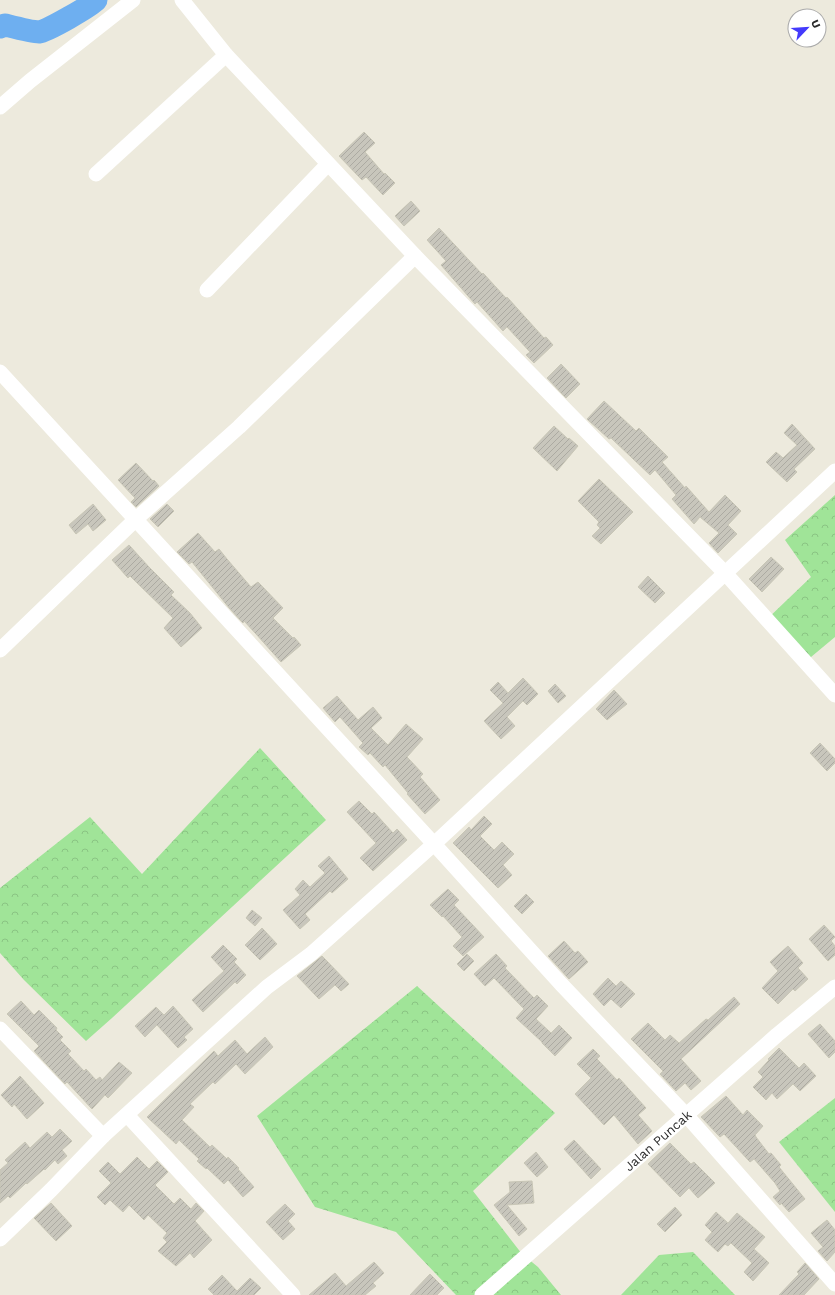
<svg xmlns="http://www.w3.org/2000/svg" width="835" height="1295" viewBox="0 0 835 1295" font-family="'Work Sans',sans-serif">
  <style>
    .forest { fill: url(#forest-crowns) }
    .lines { fill: none; stroke-linecap: round; stroke-linejoin: round }
    .river { stroke: #6eaff0; stroke-width: 23 }
    .building { fill: url(#building-hatch); stroke: #c8c6b6 }
    .minor { stroke: #fff; stroke-width: 15 }
    .labels { text-anchor: middle; stroke-width: 3.5; stroke-linejoin: round; paint-order: stroke }
    .street-label { font-size: 13px; fill: #2b2b2b; stroke: #fff }
  </style>
  <defs>
    <pattern id="forest-crowns" width="20" height="18" patternUnits="userSpaceOnUse"><rect width="20" height="18" fill="#a0e498"/><path d="M2 6a3 3 0 1 1 6 0M12 15a3 3 0 1 1 6 0" fill="none" stroke="#8ac483"/></pattern>
    <pattern id="building-hatch" width="6" height="6" patternUnits="userSpaceOnUse"><rect width="6" height="6" fill="#c8c6bc"/><path d="M-1 1l2-2M0 6l6-6M5 7l2-2" fill="none" stroke="#acaaa2"/></pattern>
  </defs>
  <rect width="100%" height="100%" fill="#edeadd"/>
  <g class="forest">
    <path d="M835,495V637L805,662L764,622L811,577L785,540Z"/>
    <path d="M260,748L326,820L112,1018L86,1041L24,980L0,953V888L90,817L142,874Z"/>
    <path d="M417,986L555,1113L473,1191L522,1254L538,1267L561,1295H456L396,1232L315,1207L257,1116Z"/>
    <path d="M835,1098V1212L779,1142Z"/>
    <path d="M693,1252L735,1295H621L659,1255Z"/>
  </g>
  <g class="lines">
    <path class="river" d="M0,27L5,25C13,27 32,32 39,32C47,31 91,6 96,0"/>
  </g>
  <g class="building">
    <path d="M364,132L375,143L365,152L384,174L385,173L395,183L383,195L366,177L362,180L339,156Z"/>
    <path d="M411,201L420,211L404,226L395,216Z"/>
    <path d="M439,228L482,274L483,273L506,298L507,297L544,338L546,337L553,345L534,363L526,355L530,352L507,327L503,331L477,302L475,304L441,265L446,261L427,240Z"/>
    <path d="M561,364L580,384L566,398L547,378Z"/>
    <path d="M604,401L636,431L639,428L668,457L662,462L685,488L686,486L709,512L725,495L741,511L728,525L737,534L718,553L709,543L719,533L700,517L694,524L672,499L676,495L655,470L650,475L611,438L609,439L587,419Z"/>
    <path d="M792,424L815,449L794,469L797,472L787,482L766,462L776,452L783,458L797,445L784,433Z"/>
    <path d="M554,426L568,439L569,438L578,446L557,471L533,448Z"/>
    <path d="M136,463L153,481L154,480L159,486L136,507L131,502L135,498L118,480Z"/>
    <path d="M599,479L633,512L601,544L592,536L600,528L597,525L599,522L578,501Z"/>
    <path d="M93,504L106,520L93,531L88,524L76,534L69,525Z"/>
    <path d="M167,504L174,511L158,527L150,519Z"/>
    <path d="M198,533L215,552L219,549L227,559L251,587L258,582L283,608L273,618L293,638L294,637L301,645L281,662L256,634L244,621L243,623L230,609L192,562L189,564L177,552Z"/>
    <path d="M129,545L149,567L174,592L171,595L190,613L202,628L181,647L164,628L173,618L130,576L128,578L112,560Z"/>
    <path d="M771,557L784,569L762,592L749,579Z"/>
    <path d="M648,576L665,593L655,603L638,587Z"/>
    <path d="M523,678L538,694L527,705L523,701L507,717L515,726L501,739L484,721L503,703L490,690L498,682L508,693Z"/>
    <path d="M555,684L566,696L558,703L548,691Z"/>
    <path d="M614,690L627,704L607,720L596,709Z"/>
    <path d="M337,696L358,720L373,707L382,718L371,728L388,745L406,724L423,739L407,757L423,774L420,777L440,800L425,814L407,794L408,793L385,765L383,767L370,753L368,755L359,747L363,743L340,717L335,722L323,708Z"/>
    <path d="M820,743L835,759V763L827,771L810,753Z"/>
    <path d="M359,801L372,814L374,812L393,833L397,829L407,840L373,871L360,858L376,843L347,812Z"/>
    <path d="M484,816L492,824L480,836L494,850L502,842L514,854L503,865L512,875L498,888L453,843L469,827L471,830Z"/>
    <path d="M329,856L348,879L332,893L330,891L305,914L310,920L300,929L283,910L300,895L295,889L303,880L310,887L325,873L318,866Z"/>
    <path d="M448,889L459,900L454,905L484,937L463,956L453,946L462,937L443,916L442,917L430,905Z"/>
    <path d="M526,894L534,902L522,914L514,906Z"/>
    <path d="M252,910L262,918L255,926L246,918Z"/>
    <path d="M824,925L835,937L831,941L835,946V955L828,961L809,939Z"/>
    <path d="M262,928L277,944L260,960L245,945Z"/>
    <path d="M564,941L575,953L578,951L588,962L569,979L548,956Z"/>
    <path d="M223,945L237,959L234,962L246,975L237,984L235,982L203,1012L192,1000L224,971L211,957Z"/>
    <path d="M788,946L803,963L798,968L808,979L795,991L793,989L778,1004L762,988L778,971L770,962Z"/>
    <path d="M467,954L474,961L464,971L457,964Z"/>
    <path d="M496,954L507,966L505,968L534,998L537,995L548,1006L536,1019L551,1033L559,1025L572,1038L555,1056L542,1043V1042L516,1018L524,1009L494,978L485,986L474,974Z"/>
    <path d="M322,956L349,984L341,991L335,985L319,999L297,976Z"/>
    <path d="M608,978L616,986L621,981L635,994L621,1008L611,999L604,1006L593,994Z"/>
    <path d="M734,997L740,1004L681,1059L701,1081L691,1090L685,1083L676,1091L660,1074L663,1071L631,1039L648,1023L665,1040L670,1035L679,1043L706,1019L708,1020Z"/>
    <path d="M21,1001L34,1015L39,1010L57,1028L56,1030L63,1037L60,1040L71,1051L68,1054L84,1071L86,1069L96,1080L100,1077L102,1080L119,1062L132,1073L108,1098L105,1095L92,1109L67,1082L65,1084L34,1051L39,1046L7,1014Z"/>
    <path d="M173,1006L193,1029L184,1037L187,1040L178,1048L157,1025L145,1037L135,1026L156,1007L164,1015Z"/>
    <path d="M820,1024L835,1041V1052L829,1058L808,1034Z"/>
    <path d="M265,1037L273,1047L245,1074L236,1064L215,1084L213,1082L190,1104L194,1107L182,1120L210,1147L212,1145L227,1159L228,1157L239,1168L238,1169L254,1187L243,1197L228,1180L224,1184L207,1168L206,1169L197,1161L199,1159L179,1140L176,1144L147,1117L214,1051L218,1056L235,1040L247,1054Z"/>
    <path d="M779,1048L799,1068L804,1063L816,1076L800,1091L793,1084L777,1099L772,1093L766,1100L753,1087L763,1077L758,1072L769,1060L768,1059Z"/>
    <path d="M593,1049L600,1056L597,1059L617,1080L619,1078L646,1108L638,1115L652,1131L638,1144L614,1115L604,1125L575,1094L591,1078L577,1064Z"/>
    <path d="M20,1076L44,1103L27,1119L14,1104L12,1107L1,1095Z"/>
    <path d="M726,1096L743,1115L747,1110L763,1126L755,1135L756,1137L769,1154L771,1153L781,1165L779,1167L805,1199L789,1212L781,1203L780,1205L773,1197L780,1191L775,1183L754,1159L750,1162L724,1134L720,1137L701,1117Z"/>
    <path d="M60,1129L72,1141L62,1150L67,1156L58,1164L55,1160L45,1170L44,1169L27,1184L26,1183L10,1198L8,1196L0,1203V1170L8,1163L5,1160L25,1142L30,1148L47,1132L52,1137Z"/>
    <path d="M574,1140L601,1169L591,1179L564,1149Z"/>
    <path d="M670,1143L691,1164L694,1162L715,1183L698,1198L689,1188L680,1197L648,1164Z"/>
    <path d="M536,1152L548,1167L537,1177L524,1163Z"/>
    <path d="M137,1157L149,1169L157,1161L168,1172L155,1185L174,1204L180,1198L191,1209L196,1203L204,1211L195,1221L212,1240L194,1258L190,1253L176,1266L158,1251L167,1242L163,1238L167,1233L148,1215L144,1220L129,1205L123,1212L110,1200L105,1205L97,1197L111,1183L99,1171L108,1162L120,1174Z"/>
    <path d="M532,1181L534,1203L507,1205L527,1229L519,1236L494,1205L510,1192L509,1182Z"/>
    <path d="M51,1203L72,1226L56,1241L34,1218Z"/>
    <path d="M285,1204L295,1214L288,1221L295,1229L283,1240L266,1222Z"/>
    <path d="M675,1207L682,1215L665,1232L657,1224Z"/>
    <path d="M716,1212L728,1223L737,1213L765,1237L754,1249L769,1263L753,1281L744,1272L752,1263L731,1243L728,1246L725,1244L718,1252L705,1240L712,1232L705,1225Z"/>
    <path d="M827,1220L835,1230V1252L827,1261L818,1251L823,1247L811,1233Z"/>
    <path d="M374,1262L384,1273L373,1283L376,1286L365,1295H309L335,1273L346,1286Z"/>
    <path d="M805,1263L819,1279L804,1295H779L799,1274L797,1272Z"/>
    <path d="M430,1274L444,1288L437,1295H410Z"/>
    <path d="M222,1275L237,1291L250,1278L261,1288L254,1295H214L208,1289Z"/>
  </g>
  <g class="lines">
    <g class="minor">
      <path d="M182,0L226,55L415,256L725,573L835,695"/>
      <path d="M0,107L30,81L133,0"/>
      <path d="M96,174L226,55"/>
      <path d="M207,290L328,164"/>
      <path d="M0,372L434,844L561,984L687,1116L835,1284"/>
      <path d="M0,650L136,519L239,427L415,256"/>
      <path d="M0,1029L103,1136"/>
      <path d="M127,1115L293,1295"/>
      <path d="M0,1239L51,1190L103,1136L267,987L311,954L434,844L835,471"/>
      <path id="s1" d="M482,1295L777,1035L835,987"/>
    </g>
  </g>
  <g class="labels">
    <g class="street-label">
      <text dy="5" stroke="none"><textPath href="#s1" startOffset="234">Jalan Puncak</textPath></text>
    </g>
  </g>
  <g transform="translate(807 28) rotate(65)"><circle r="19" fill="#ffffff" stroke="#aaaaaa"/>
  <path d="M0-3L7 15L0 10L-7 15Z" fill="#443afc"/>
  <text y="-6" font-size="11" font-weight="bold" text-anchor="middle" fill="#2b2b2b">U</text>
  </g>
</svg>
